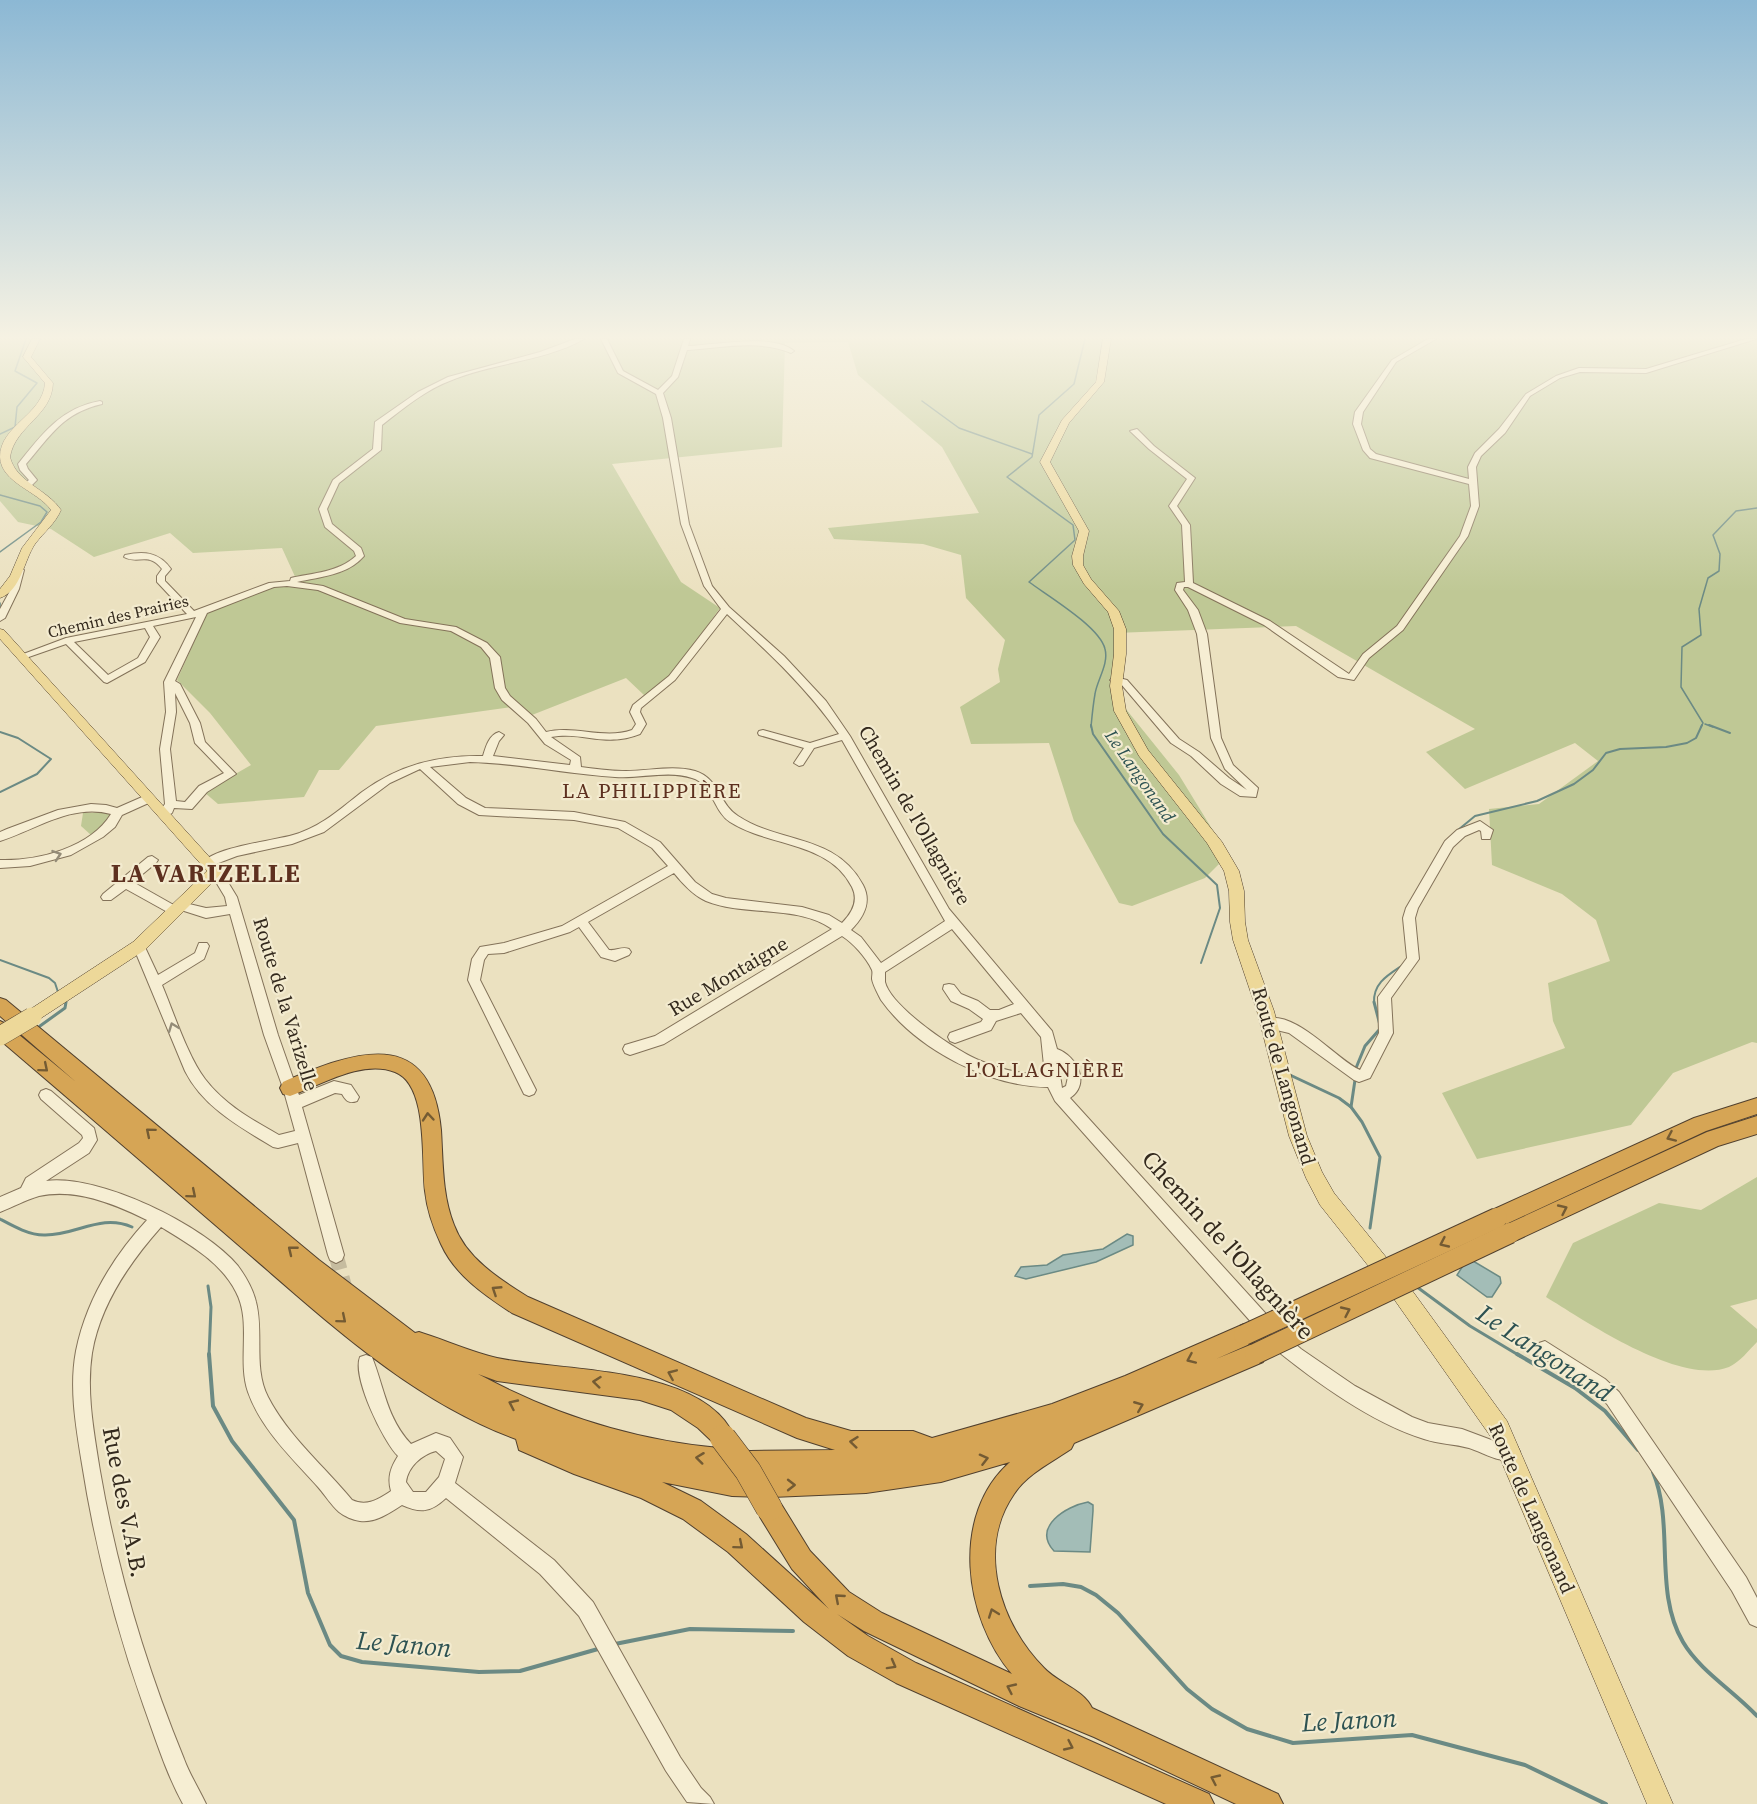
<svg xmlns="http://www.w3.org/2000/svg" width="1757" height="1804" viewBox="0 0 1757 1804" font-family="'Source Serif 4',serif">
  <style>
    .green { fill: #bfc895 }
    .water { fill: #a3bdb7; stroke: #6b8a84; stroke-width: 1.5 }
    .lines { fill: none; stroke-linecap: round; stroke-linejoin: round }
    .stream-far3 { stroke: #6b8a84; stroke-width: 1.5 }
    .stream-far2 { stroke: #6b8a84; stroke-width: 2 }
    .stream-far1 { stroke: #6b8a84; stroke-width: 3 }
    .stream { stroke: #6b8a84; stroke-width: 4 }
    .minor-tunnel { stroke: #c6bc9f; stroke-width: 15; stroke-dasharray: 15 8; stroke-linecap: butt }
    .minor-casing { stroke: #837259; stroke-width: 2 }
    .major-casing { stroke: #51402e; stroke-width: 1 }
    .highway-casing { stroke: #51402e; stroke-width: 2 }
    .minor { fill: #f6eed3; fill-rule: evenodd }
    .major { fill: #edd899; fill-rule: evenodd }
    .highway { fill: #d6a555; fill-rule: evenodd }
    .major-bridge-casing { stroke: #51402e; stroke-width: 20; stroke-linecap: butt }
    .highway-bridge-far1-casing { stroke: #51402e; stroke-width: 22; stroke-linecap: butt }
    .highway-bridge-casing { stroke: #51402e; stroke-width: 27; stroke-linecap: butt }
    .major-bridge { stroke: #edd899; stroke-width: 19 }
    .highway-bridge-far1 { stroke: #d6a555; stroke-width: 20 }
    .highway-bridge { stroke: #d6a555; stroke-width: 26 }
    .oneway { stroke: #948c78 }
    .oneway2 { stroke: #745b33 }
    .labels { text-anchor: middle; stroke-width: 4.5; stroke-linejoin: round; paint-order: stroke }
    .far-street-label { font-size: 16px; fill: #33291d; stroke: #f3ebcf }
    .far-water-label { font-size: 18px; font-style: italic; fill: #2d5252; stroke: #f3ebcf }
    .street-label { font-size: 20px; fill: #33291d; stroke: #f3ebcf }
    .neighbourhood-label { font-size: 21px; letter-spacing: 1.5px; fill: #5d301f; stroke: #f3ebcf }
    .near-street-label { font-size: 24px; fill: #33291d; stroke: #f3ebcf }
    .district-label { font-size: 26px; font-weight: bold; letter-spacing: 1.5px; fill: #5d301f; stroke: #f3ebcf }
    .near-water-label { font-size: 26px; font-style: italic; fill: #2d5252; stroke: #f3ebcf }
  </style>
  <rect width="100%" height="100%" fill="#ebe1c0"/>
  <g class="green">
    <path d="M0,339H1757V1043L1752,1042L1673,1073L1631,1125L1477,1159L1442,1093L1565,1048L1553,1021L1548,983L1610,961L1596,920L1562,894L1492,865L1489,809L1539,804L1598,761L1575,743L1465,789L1426,752L1475,729L1296,626L1115,633L1117,698L1179,775L1228,855L1205,878L1132,906L1119,903L1074,821L1049,743L971,744L960,707L1000,682L998,669L1005,640L966,598L961,555L923,544L834,539L828,528L979,513L942,447L858,375L848,342L785,343L782,447L612,464L681,582L720,608L670,677L645,696L626,678L532,715L518,706L376,726L339,770H319L304,797L218,804L204,792L251,765L210,713L177,680L207,613L271,587L297,581L282,548L193,553L170,533L94,557L51,529L18,522L0,501Z"/>
    <path d="M102,812L111,814L105,824L91,835L81,826L83,813Z"/>
    <path d="M1757,1177V1299L1730,1306L1757,1329V1342C1749,1350 1740,1362 1729,1367C1680,1386 1587,1322 1546,1297L1573,1243L1659,1203L1701,1210Z"/>
  </g>
  <g class="water">
    <path d="M1127,1234L1133,1236V1245L1096,1262L1026,1279L1015,1276L1021,1267L1047,1265L1063,1255L1103,1249Z"/>
    <path d="M1468,1258L1500,1277L1501,1283L1492,1297H1487L1457,1275Z"/>
    <path d="M1088,1502L1093,1505V1511L1090,1552L1054,1551C1032,1527 1066,1506 1088,1502Z"/>
  </g>
  <g class="lines">
    <g class="stream-far3">
      <path d="M1085,339L1074,384L1039,415L1032,457L1007,477L1073,525L1075,540L1029,582C1048,596 1100,627 1105,649C1109,664 1097,680 1095,694C1093,705 1092,716 1091,727"/>
      <path d="M922,401L959,428L1032,454"/>
      <path d="M0,434L15,427L17,407L37,383L15,371L26,339"/>
      <path d="M0,495L40,506L47,512L41,522L0,552"/>
      <path d="M0,603V608"/>
      <path d="M1705,724L1713,727"/>
      <path d="M1701,727L1703,723L1681,687L1682,647L1701,635L1699,609L1708,578L1719,571L1720,554L1713,535L1736,511L1757,508"/>
    </g>
    <g class="stream-far2">
      <path d="M1091,725L1093,734L1163,834L1217,885L1220,908L1201,963"/>
      <path d="M1709,725L1730,733"/>
      <path d="M0,732L18,738L51,759L37,774L0,792"/>
      <path d="M1458,830L1475,816L1537,801L1574,784L1593,770L1606,753L1620,749L1666,747L1687,743L1696,738L1702,725"/>
      <path d="M0,960L49,978L55,983L58,992"/>
      <path d="M66,1003V1000"/>
      <path d="M1374,1003C1373,983 1388,975 1403,965"/>
    </g>
    <g class="stream-far1">
      <path d="M1374,1002L1380,1025"/>
      <path d="M40,1026L65,1008L66,1002"/>
      <path d="M1356,1068L1365,1046L1379,1030"/>
      <path d="M1290,1075L1339,1098L1351,1107L1362,1122L1380,1157L1370,1228"/>
      <path d="M1351,1107L1355,1080"/>
      <path d="M0,1219C13,1226 29,1235 44,1235C76,1236 100,1213 132,1227"/>
      <path d="M208,1286L211,1307L209,1356"/>
      <path d="M1417,1287L1470,1326L1520,1356"/>
    </g>
    <g class="stream">
      <path d="M209,1354L213,1406L232,1441L294,1520L308,1593L330,1645L341,1656L362,1662L479,1672L520,1671L598,1649"/>
      <path d="M1517,1354L1575,1388L1605,1411L1638,1450"/>
      <path d="M1653,1472C1675,1525 1653,1591 1683,1642C1700,1671 1734,1691 1757,1716"/>
      <path d="M1030,1586L1063,1584L1081,1587L1096,1595L1118,1613L1187,1689L1212,1709L1247,1729L1293,1743L1412,1735L1525,1765L1606,1804"/>
      <path d="M615,1644L690,1629L793,1631"/>
    </g>
    <path class="minor-tunnel" d="M336,1255L346,1292"/>
    <g class="minor-casing">
      <g id="minor">
        <path d="M575,339H584C546,361 492,363 452,380C425,390 404,408 382,425L381,450L339,483L327,509L332,524L361,548L364,556C348,575 320,577 297,582L323,586L405,619L456,627L487,643L500,657L505,688L510,696L536,719L546,732C575,725 604,740 632,730L636,724L630,712L633,705L669,676L721,609L704,586L681,524L663,418L656,394L618,373L601,339H607L623,371L658,390L672,376L684,339H690L688,346C714,345 774,333 794,351L791,353C760,339 720,348 687,350L678,377L663,393L671,418L689,524L712,586L729,607L784,656L826,701L850,736L949,909L1052,1031L1057,1049C1077,1056 1091,1084 1070,1098L1287,1337L1301,1349L1355,1386L1412,1417L1428,1423L1462,1429L1494,1441L1517,1446L1520,1452L1517,1458C1500,1465 1485,1453 1469,1448C1455,1444 1439,1444 1424,1439C1372,1423 1317,1383 1275,1349L1055,1101L1048,1087C989,1087 916,1049 881,1000C878,994 873,985 872,979C872,975 873,973 872,970C866,957 853,943 842,936L664,1044L630,1055L625,1053L623,1049L625,1045L655,1036L832,929C796,904 746,917 706,901C693,895 683,884 674,873L588,922L609,950C617,951 622,946 629,949L631,952L629,955L615,961L601,957L579,927L570,932L504,953L488,954L484,960L480,980L536,1090L534,1094L529,1096L524,1094L468,980L472,959L480,947L504,943L562,926L668,866L652,848L618,828L574,820L479,815L458,804L420,769L390,783L324,832L292,844L237,856L208,867L204,866L202,863C215,847 272,841 293,835C321,827 340,809 362,792C399,765 438,755 483,756C486,746 489,735 499,732L504,735L499,741L493,756L570,765L571,760L545,744L528,723L502,700L495,688L490,658L481,647L451,631L400,623L318,590L287,586L274,587L207,613L175,681L180,684L200,723L205,742L236,774L207,792L192,809L174,808L172,813L163,818L157,814L165,804L160,749L166,712L164,682L196,617L153,626L160,637L145,662L107,683L104,682L66,644L23,659L18,656L66,638L187,614L157,582V576L162,569C148,551 138,565 124,557L125,555C144,551 159,552 171,569L165,576V581L194,611L269,583L290,581L291,578C313,573 339,572 356,556L354,551L325,527L319,509L333,480L373,449L375,422L418,392L448,377L540,352ZM727,614C768,652 807,688 839,734L810,743L763,730L759,731L758,733L759,735L804,748L794,763L799,766L803,765L814,748L842,740L945,921L881,963L861,937L851,930C864,917 872,902 863,885C836,834 780,844 738,816C719,804 719,778 695,771C673,765 649,771 626,771C611,771 596,769 581,767L580,757L551,737C583,731 604,748 640,734L646,724L640,712L641,708L675,680ZM145,628L150,637L138,658L108,675L74,642ZM175,693L190,723L195,743L224,773L199,786L185,802L176,801L170,749L176,712ZM470,762C518,763 566,774 615,777C640,779 668,770 692,778C713,784 713,811 730,822C769,847 829,841 852,887C859,901 852,913 842,923L829,915L802,907L726,898L712,894L695,882L660,842L625,822L574,812L485,808L466,798L430,767ZM952,929L1014,1004L999,1010H990L978,1001L961,994L954,985L949,984L944,985L943,989L951,1001L969,1009L983,1019L981,1022L950,1033L948,1037L950,1041L955,1043L991,1030L996,1021L1021,1013L1041,1037L1045,1075C1023,1074 1001,1070 981,1061C957,1052 891,1007 885,982C885,981 885,973 885,972ZM1058,1062L1068,1077L1066,1086L1062,1088Z"/>
        <path d="M1428,339H1436L1396,362L1363,412L1361,424L1370,449L1376,454L1469,479L1468,467L1475,453L1499,429L1526,394L1556,376L1579,368L1646,369L1746,339H1756L1646,373L1580,372L1560,378L1530,396L1505,433L1481,456L1476,467L1479,506L1468,536L1403,630L1369,658L1354,680L1338,677L1264,625L1188,587H1184L1183,590L1198,610L1207,634L1221,738L1233,765L1258,788L1256,797L1240,796L1221,784L1191,756L1171,743L1121,684L1110,680L1115,677L1127,680L1179,739L1199,752L1229,778L1247,790L1225,769L1211,738L1197,634L1188,610L1175,590L1177,583L1185,582L1182,525L1169,506L1187,479L1149,449L1130,431L1137,429L1154,446L1195,478L1177,506L1190,525L1193,583L1270,621L1349,674L1363,654L1397,626L1460,536L1471,506L1469,484L1370,458L1363,450L1353,424L1355,412L1392,360Z"/>
        <path d="M100,401L102,402V404C63,413 51,435 26,464L28,469L37,480L30,487H24L23,485L29,480L20,470L18,464C42,434 61,408 100,401Z"/>
        <path d="M20,567L24,570L19,589L5,618L0,621V609L11,589L16,570Z"/>
        <path d="M149,794L154,798L153,801L122,815L115,827L103,837L71,855L30,866L0,868V860C38,861 90,848 111,814C72,803 35,830 0,841V832L7,829L58,810L91,804L106,805L117,808Z"/>
        <path d="M1480,821L1493,830L1490,839H1482L1481,831L1479,830L1465,836L1453,847L1418,908L1415,918L1419,959L1391,998L1393,1033L1370,1078L1359,1082L1354,1080L1289,1033L1264,1027L1262,1023L1264,1019C1296,1009 1334,1058 1360,1070L1379,1033L1378,997L1407,958L1403,918L1406,908L1445,841L1457,830Z"/>
        <path d="M152,856L158,860L156,863L133,882L179,908L181,911L179,914H171L126,889L111,900H103L101,897L103,894L148,857Z"/>
        <path d="M216,868L220,869L237,897L278,1035L299,1095L334,1081L351,1085L359,1097L357,1101C349,1104 346,1101 342,1094L335,1093L302,1107L344,1255L342,1260L336,1263L330,1260L328,1255L298,1143L278,1148L273,1147C240,1127 203,1107 185,1071L133,946L135,943H143L158,975L195,953L199,943H207L209,946L204,959L162,985C173,1011 188,1057 205,1079C224,1104 252,1120 279,1135L295,1131L283,1088L264,1035L230,914L206,918L181,910L179,907L185,903L206,908L227,906L225,897L210,872Z"/>
        <path d="M46,1089L51,1091L94,1128L97,1140L89,1153L46,1181C99,1174 204,1225 238,1266C246,1277 253,1289 256,1302C264,1333 253,1368 268,1397C288,1436 325,1467 352,1500C367,1507 379,1499 391,1491C387,1477 391,1467 398,1456C383,1441 352,1377 360,1357L366,1355L372,1357C384,1387 387,1419 411,1444L436,1433L450,1438L463,1457L455,1483L554,1560L593,1602L680,1757L701,1788L710,1797L714,1804L687,1802L666,1771L579,1616L540,1574L446,1498C430,1513 420,1513 402,1505C390,1513 375,1523 360,1521C353,1520 344,1516 339,1512C331,1505 325,1495 318,1487C292,1458 261,1429 248,1392C237,1360 252,1322 236,1292C221,1262 189,1244 161,1227C129,1263 100,1305 92,1353C86,1392 94,1433 100,1471C117,1570 146,1666 184,1759C190,1775 199,1789 206,1804H183C166,1773 156,1740 144,1707C116,1628 95,1547 82,1464C76,1427 69,1388 76,1351C86,1301 113,1257 147,1220C114,1204 76,1188 39,1196C25,1200 13,1207 0,1212V1197L21,1188L26,1178L79,1143L83,1138L82,1135L41,1099L39,1095L41,1091ZM436,1451L445,1459L439,1477L426,1492H413L406,1482C408,1467 421,1455 436,1451Z"/>
        <path d="M1545,1341L1605,1379L1619,1392L1746,1577L1757,1598V1627L1750,1624L1732,1591L1607,1404L1593,1391L1539,1355L1537,1349L1539,1343Z"/>
      </g>
    </g>
    <g class="major-casing">
      <g id="major">
        <path d="M32,339H40L31,357L53,383C52,416 15,426 10,457C16,482 47,489 61,510C55,524 44,532 35,544C24,560 21,591 0,598V589L10,576L22,548L51,510C38,491 1,483 0,457C0,425 43,415 45,383L23,357Z"/>
        <path d="M1103,339H1111L1104,382L1069,423L1050,462L1089,531L1083,556V565L1091,579L1119,611L1126,629V654L1122,686L1126,711L1148,750L1222,842L1239,871L1244,891L1245,922L1248,940L1274,1011L1307,1136L1322,1172L1334,1193L1403,1278L1507,1421L1673,1804H1647L1491,1437L1389,1292L1320,1205L1306,1178L1289,1136L1257,1011L1233,940L1230,922L1229,891L1224,871L1207,843L1139,756L1114,711L1110,686L1114,654V629L1108,612L1084,584L1073,565L1072,556L1079,531L1040,462L1062,420L1096,382Z"/>
        <path d="M0,629L4,630L223,872L145,950L32,1024L26,1022L24,1017L26,1012L133,942L207,871L0,639Z"/>
      </g>
    </g>
    <g class="highway-casing">
      <g id="highway">
        <path d="M0,998L6,1000L319,1260L415,1333L419,1332C445,1340 471,1352 497,1358C562,1372 705,1365 735,1438L731,1446L726,1449L750,1451L835,1450L797,1438L512,1313C484,1295 455,1275 441,1244C433,1227 427,1210 425,1191C421,1161 429,1085 395,1072C362,1059 321,1085 290,1096L283,1094L280,1088L283,1082C353,1052 431,1023 441,1130C443,1162 442,1195 454,1225C466,1258 499,1279 528,1297L806,1418L851,1431H913L932,1438L1052,1404L1125,1376L1244,1324L1252,1327L1255,1335L1252,1343L1216,1359L1255,1343L1263,1346L1266,1354L1263,1362L1074,1443L1071,1449C1052,1462 1027,1474 1014,1494C976,1549 1000,1624 1044,1668C1058,1683 1084,1690 1092,1708L1278,1794L1283,1804H1236L1094,1737L1019,1706L864,1631L837,1614L868,1636L916,1663L1209,1794L1214,1804H1166L896,1683L848,1656L804,1622L728,1552L683,1519L641,1498L574,1474L519,1450L516,1439C410,1400 326,1320 242,1248C161,1178 81,1109 0,1040V1021L6,1024L76,1082L0,1016ZM478,1374L497,1381L640,1400L671,1410L698,1428L719,1448C633,1440 554,1415 478,1374ZM1010,1462C950,1515 964,1618 1012,1674L882,1613L849,1592L810,1551L778,1499L772,1497L866,1493L941,1482ZM662,1482L732,1496L766,1497L760,1499L757,1508L760,1517L792,1569L829,1609L746,1534L701,1501Z"/>
        <path d="M1757,1098V1114L1706,1131L1504,1225L1497,1228L1490,1225L1487,1218L1490,1211L1694,1118Z"/>
        <path d="M1757,1116V1134L1718,1146L1517,1240L1510,1243L1503,1240L1499,1233L1503,1226L1707,1132Z"/>
      </g>
    </g>
    <use href="#minor" class="minor"/>
    <use href="#major" class="major"/>
    <use href="#highway" class="highway"/>
    <g class="major-bridge-casing">
      <path id="major-bridge" d="M0,1036L32,1017"/>
    </g>
    <g class="highway-bridge-far1-casing">
      <g id="highway-bridge-far1">
        <path d="M1244,1335L1497,1218"/>
        <path d="M1255,1354L1510,1233"/>
      </g>
    </g>
    <g class="highway-bridge-casing">
      <path id="highway-bridge" d="M723,1438L748,1471L769,1508"/>
    </g>
    <use href="#major-bridge" class="major-bridge"/>
    <use href="#highway-bridge-far1" class="highway-bridge-far1"/>
    <use href="#highway-bridge" class="highway-bridge"/>
  </g>
  <defs><path id="oneway-chevron" d="M-2-3.5L2.5 0L-2 3.5" fill="none" stroke-width="1.6" stroke-linecap="round" stroke-linejoin="round" transform="scale(1.5)"/></defs>
  <g class="oneway">
    <use href="#oneway-chevron" transform="translate(57 855) rotate(-19)"/>
    <use href="#oneway-chevron" transform="translate(173 1027) rotate(-111)"/>
  </g>
  <g class="oneway2">
    <use href="#oneway-chevron" transform="translate(44 1068) rotate(40)"/>
    <use href="#oneway-chevron" transform="translate(428 1117) rotate(-95)"/>
    <use href="#oneway-chevron" transform="translate(150 1132) rotate(-140)"/>
    <use href="#oneway-chevron" transform="translate(1671 1137) rotate(156)"/>
    <use href="#oneway-chevron" transform="translate(192 1194) rotate(40)"/>
    <use href="#oneway-chevron" transform="translate(1563 1209) rotate(-25)"/>
    <use href="#oneway-chevron" transform="translate(1444 1243) rotate(155)"/>
    <use href="#oneway-chevron" transform="translate(292 1250) rotate(-141)"/>
    <use href="#oneway-chevron" transform="translate(496 1290) rotate(-147)"/>
    <use href="#oneway-chevron" transform="translate(1346 1311) rotate(-25)"/>
    <use href="#oneway-chevron" transform="translate(342 1319) rotate(40)"/>
    <use href="#oneway-chevron" transform="translate(1191 1359) rotate(156)"/>
    <use href="#oneway-chevron" transform="translate(672 1374) rotate(-157)"/>
    <use href="#oneway-chevron" transform="translate(597 1382) rotate(-174)"/>
    <use href="#oneway-chevron" transform="translate(513 1404) rotate(-155)"/>
    <use href="#oneway-chevron" transform="translate(1139 1406) rotate(-22)"/>
    <use href="#oneway-chevron" transform="translate(854 1442) rotate(-174)"/>
    <use href="#oneway-chevron" transform="translate(700 1458) rotate(-173)"/>
    <use href="#oneway-chevron" transform="translate(984 1459) rotate(-14)"/>
    <use href="#oneway-chevron" transform="translate(791 1485)"/>
    <use href="#oneway-chevron" transform="translate(739 1545) rotate(40)"/>
    <use href="#oneway-chevron" transform="translate(839 1598) rotate(-139)"/>
    <use href="#oneway-chevron" transform="translate(993 1613) rotate(-110)"/>
    <use href="#oneway-chevron" transform="translate(892 1665) rotate(29)"/>
    <use href="#oneway-chevron" transform="translate(1011 1688) rotate(-155)"/>
    <use href="#oneway-chevron" transform="translate(1069 1746) rotate(25)"/>
    <use href="#oneway-chevron" transform="translate(1215 1779) rotate(-155)"/>
  </g>
  <linearGradient id="sky" x2="0" y2="1"><stop stop-color="#8cb8d4"/><stop offset="0.57" stop-color="#f6f2e3"/><stop offset="1" stop-color="#f6f2e3" stop-opacity="0"/></linearGradient>
  <rect width="1757" height="592" fill="url(#sky)"/>
  <g class="labels">
    <g class="far-street-label">
      <text transform="translate(118 616) rotate(-13)" y="6">Chemin des Prairies</text>
    </g>
    <g class="far-water-label">
      <text transform="translate(1140 776) rotate(55)" y="6">Le Langonand</text>
    </g>
    <g class="street-label">
      <text transform="translate(915 815) rotate(60)" y="7">Chemin de l'Ollagnière</text>
      <text transform="translate(728 976) rotate(-31)" y="7">Rue Montaigne</text>
      <text transform="translate(286 1004) rotate(73)" y="7">Route de la Varizelle</text>
      <text transform="translate(1284 1076) rotate(74)" y="7">Route de Langonand</text>
      <text transform="translate(1532 1508) rotate(66)" y="7">Route de Langonand</text>
    </g>
    <g class="neighbourhood-label">
      <text x="652" y="798">LA PHILIPPIÈRE</text>
      <text x="1045" y="1077">L'OLLAGNIÈRE</text>
    </g>
    <g class="near-street-label">
      <text transform="translate(1228 1245) rotate(48)" y="8">Chemin de l'Ollagnière</text>
      <text transform="translate(125 1502) rotate(79)" y="8">Rue des V.A.B.</text>
    </g>
    <g class="district-label">
      <text x="206" y="882">LA VARIZELLE</text>
    </g>
    <g class="near-water-label">
      <text transform="translate(1545 1353) rotate(33)" y="9">Le Langonand</text>
      <text transform="translate(404 1644) rotate(5)" y="9">Le Janon</text>
      <text transform="translate(1349 1720) rotate(-3)" y="9">Le Janon</text>
    </g>
  </g>
</svg>
